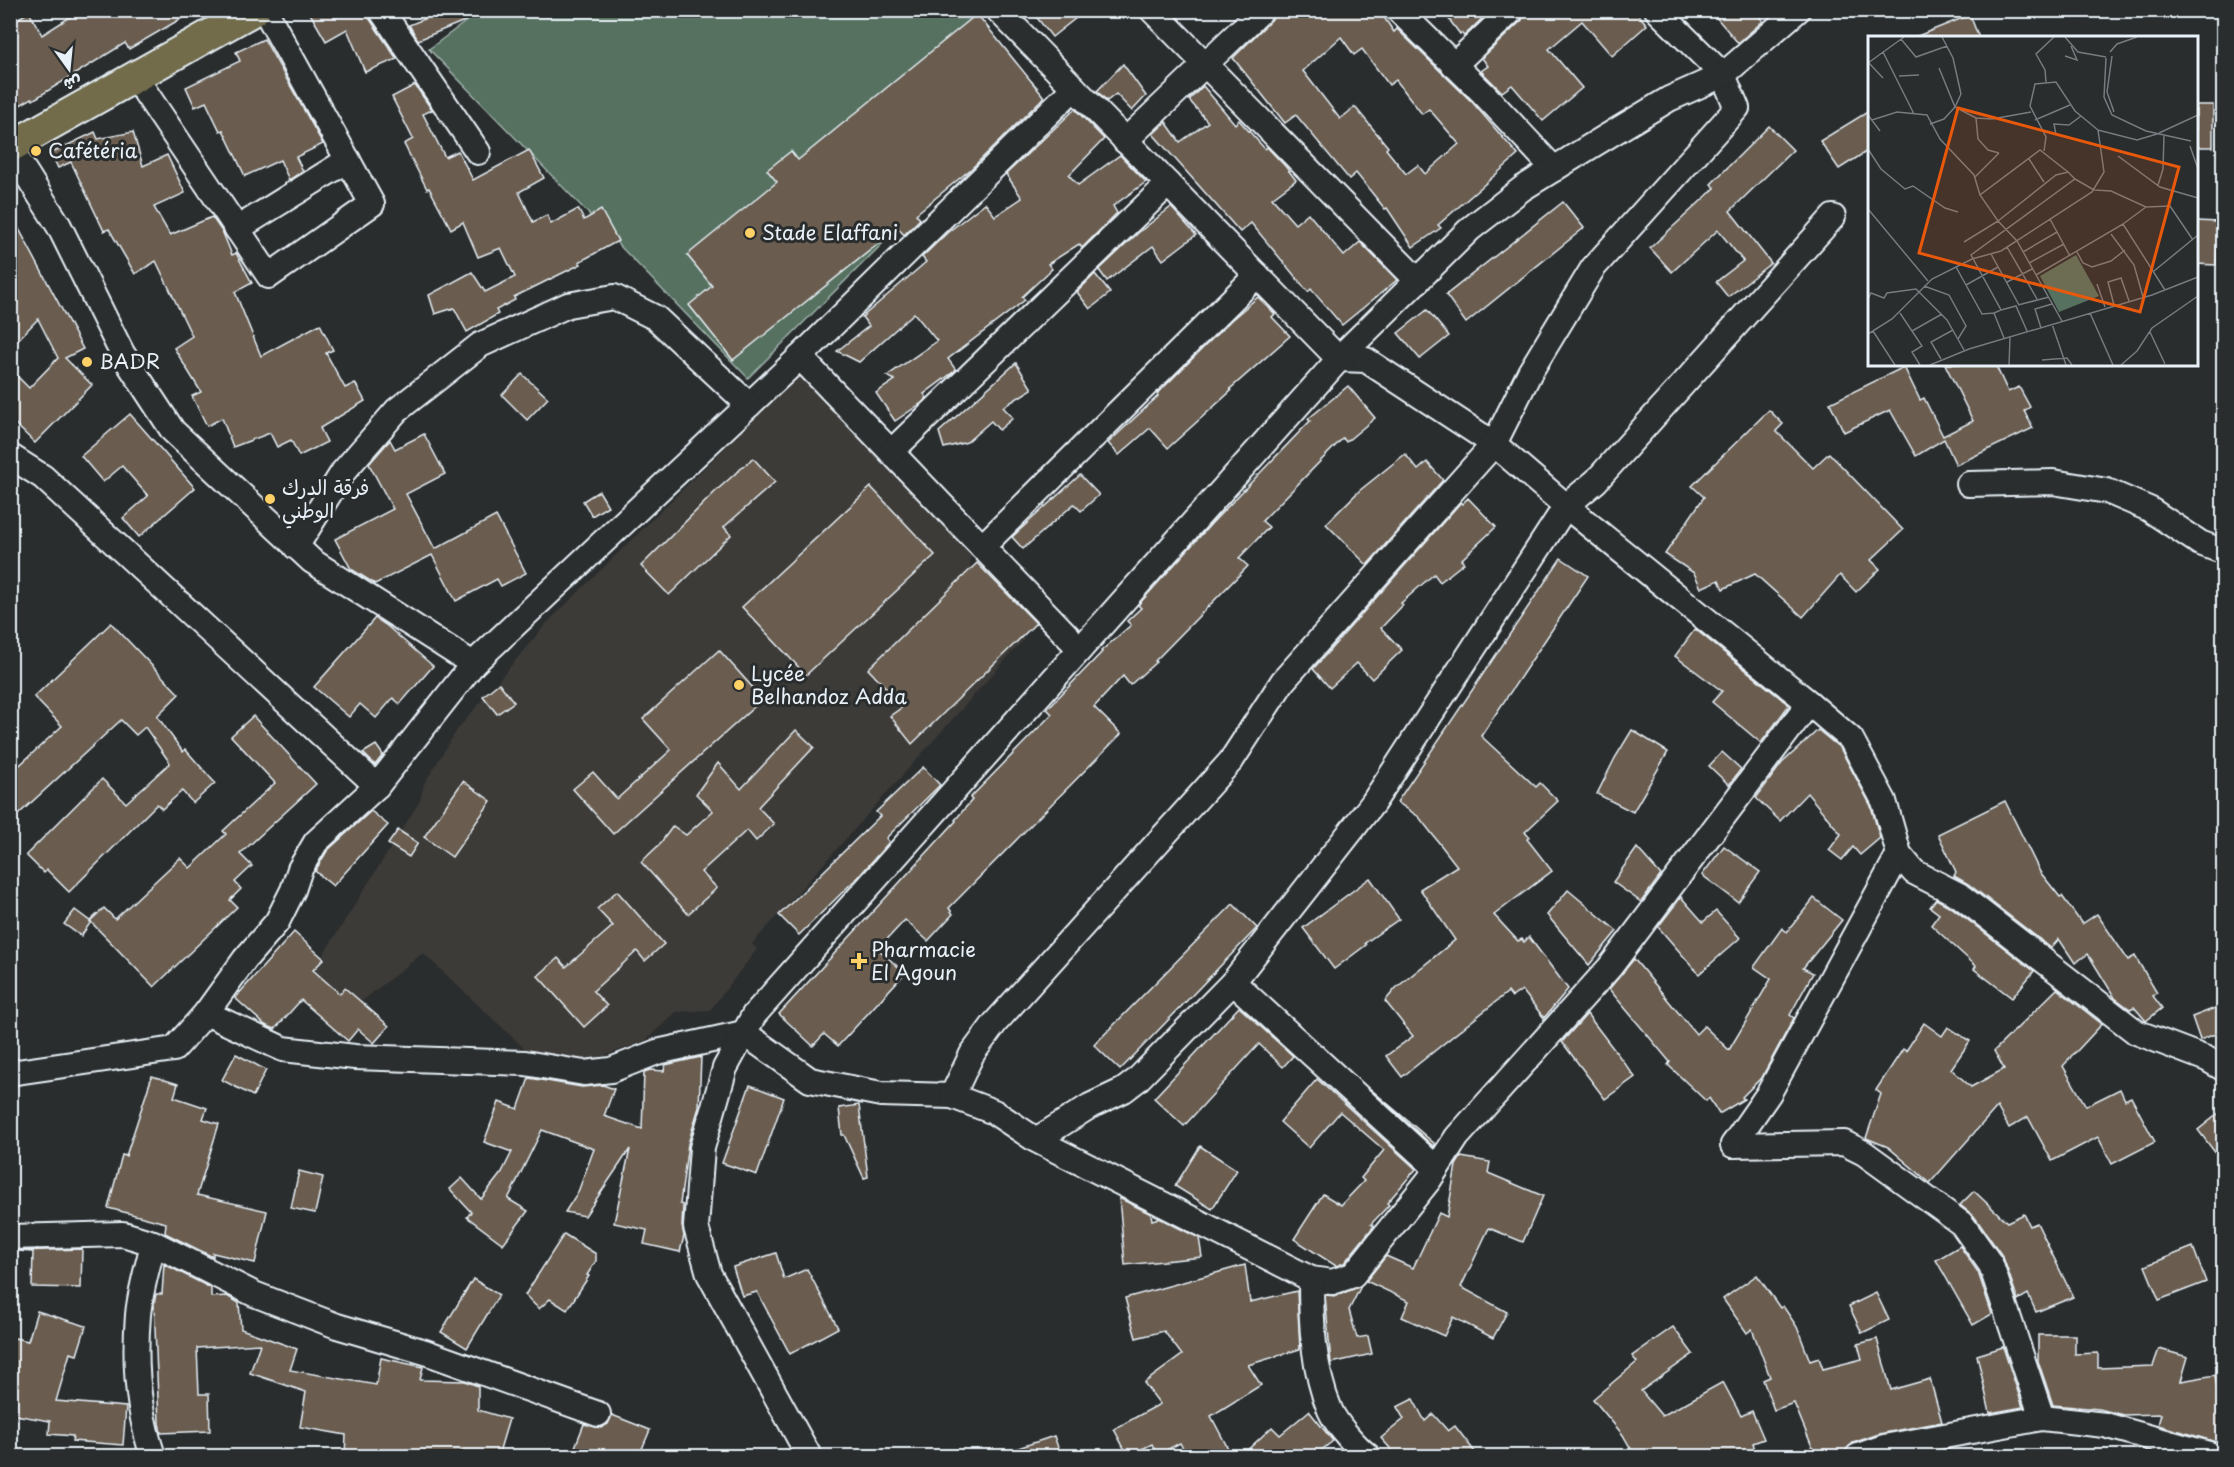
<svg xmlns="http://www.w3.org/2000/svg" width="2234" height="1467" viewBox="0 0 2234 1467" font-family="'Playpen Sans','Playpen Sans Arabic',sans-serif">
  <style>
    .built { fill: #3d3b38 }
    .green { fill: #567160; stroke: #9fb1ac; stroke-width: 1.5 }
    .building { fill: #6a5d50; stroke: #e8f1f8; stroke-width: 1.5; fill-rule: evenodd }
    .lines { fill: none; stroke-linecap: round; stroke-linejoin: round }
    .minor-casing { stroke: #e8f1f8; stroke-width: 28 }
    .major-casing { stroke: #e8f1f8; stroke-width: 34 }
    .minor { stroke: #2a2d2e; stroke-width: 24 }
    .major { stroke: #726c4b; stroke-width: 30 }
    .poi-dot { fill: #ffd166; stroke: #2a2d2e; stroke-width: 2 }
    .labels { text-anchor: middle; stroke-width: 6; stroke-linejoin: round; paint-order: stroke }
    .poi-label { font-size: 20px; fill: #e8f1f8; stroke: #2a2d2e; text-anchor: start }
    .inset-road { fill: none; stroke: #767b7f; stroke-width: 1.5 }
    .view { fill: #e8590c; fill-opacity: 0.15; stroke: #e8590c; stroke-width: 3 }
    .inset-edge { fill: none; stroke: #e8f1f8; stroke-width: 3 }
  </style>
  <rect width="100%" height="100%" fill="#2a2d2e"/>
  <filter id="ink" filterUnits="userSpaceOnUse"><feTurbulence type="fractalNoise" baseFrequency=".0167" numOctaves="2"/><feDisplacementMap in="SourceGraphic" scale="12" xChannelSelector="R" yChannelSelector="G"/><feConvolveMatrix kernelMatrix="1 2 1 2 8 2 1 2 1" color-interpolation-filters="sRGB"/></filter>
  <g filter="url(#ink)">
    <path class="built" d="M802,372L971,543L970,565L1030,621L1021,632L1024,639L752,944L757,949L710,1010L676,1012L645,1041L584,1063L525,1049L423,953L353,1008L313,971L420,801L424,784L457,730L546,624Z"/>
    <path class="green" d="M480,11H963L1038,88L748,378L429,49Z"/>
    <g class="building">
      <path d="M81,10H196L129,49L125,43L33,100L32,98L10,111V23L29,12L42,35Z"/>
      <path d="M308,10H367L369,18L397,59L365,72L347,29L326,41Z"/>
      <path d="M446,10H488L489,11L418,40L409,25Z"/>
      <path d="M1031,10H1086L1052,37Z"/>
      <path d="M1281,10H1379L1394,32L1397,29L1473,103L1518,155L1438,225L1441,228L1413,247L1387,208L1385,209L1356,173L1349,179L1296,115L1285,123L1233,58ZM1341,37L1354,55L1362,49L1389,85L1396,80L1422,114L1429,109L1459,144L1425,174L1418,165L1406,174L1386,149L1388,147L1355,107L1340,119L1303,71Z"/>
      <path d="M1442,10H1491L1464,36L1461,33L1460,34Z"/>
      <path d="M1526,10H1635L1647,25L1612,56L1582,21L1549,49L1582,88L1543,121L1512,85L1502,92L1481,71L1488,66L1482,58L1522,20Z"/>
      <path d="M1710,10H1754L1763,21L1738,43Z"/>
      <path d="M977,14L1044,97L971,169L916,214L920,219L904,235L898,228L733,360L689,305L712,286L687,255L777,182L767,170L791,151L798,160Z"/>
      <path d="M1970,15L1979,38H1915V37Z"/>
      <path d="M264,39L323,144L296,157L303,171L289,180L280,160L245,176L223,130L220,131L206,102L195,107L186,87L240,61L236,52Z"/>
      <path d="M1123,64L1146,96L1132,111L1116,94L1107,101L1097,91Z"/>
      <path d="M415,85L432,110L423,114L445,157L458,151L473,180L529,150L544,178L519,192L533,222L547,215L551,224L578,209L584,220L601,210L618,241L579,262L581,264L514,297L515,300L496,310L498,314L467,332L454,308L435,314L429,295L472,272L485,292L515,277L501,248L478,257L463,222L451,229L429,188L427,189L404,144L413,139L392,97Z"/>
      <path d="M1203,86L1235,124L1239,120L1265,149L1267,147L1285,166L1296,180L1272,198L1295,224L1308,213L1344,256L1360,242L1397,280L1342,325L1311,289L1308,292L1251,223L1240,232L1153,134L1166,122L1180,142L1208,122L1189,100Z"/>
      <rect x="2196" y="105" width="17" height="42"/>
      <path d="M1075,109L1104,139L1069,175L1078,185L1120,155L1146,182L1113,206L1117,213L1082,248L1079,244L1048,264L1052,269L1022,297L1025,300L948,359L956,370L924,394L927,398L923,402L895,421L876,393L895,380L887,376L937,341L914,313L859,362L837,351L869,326L862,317L926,262L922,257L948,232L985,203L995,216L1022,198L1006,174Z"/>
      <path d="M1869,111V150L1839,169L1820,141Z"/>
      <path d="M1769,126L1793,150L1730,211L1771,263L1728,297L1716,282L1743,261L1718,230L1672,272L1650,248L1715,188L1711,184Z"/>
      <path d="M95,132L98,139L133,132L143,166L167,155L185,193L154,207L170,235L212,217L223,233L232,255L236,253L252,283L235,292L261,356L320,324L333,350L326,353L345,388L355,383L365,401L320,428L327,442L299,456L291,440L277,447L270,433L233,447L222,418L207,426L192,396L201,392L174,348L192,336L156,261L135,274L109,229L104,231L71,162L58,168L51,153Z"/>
      <path d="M1563,202L1584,228L1466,323L1446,295Z"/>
      <path d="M1171,207L1196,235L1163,260L1153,246L1107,281L1099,270L1138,233Z"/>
      <path d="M10,212L83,349L65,358L92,385L35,443L10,419V369L29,388L58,358L38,319L10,348Z"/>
      <path d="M2196,221L2218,222L2216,265L2196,264Z"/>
      <path d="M1095,274L1110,293L1090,309L1077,292Z"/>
      <path d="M1258,297L1275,314L1272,317L1290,336L1230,389L1231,391L1168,448L1150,428L1119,455L1108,443L1158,396L1157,394L1231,320Z"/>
      <path d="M1427,310L1449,336L1420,359L1398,333Z"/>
      <path d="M1016,363L1032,389L1003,407L1013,418L999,430L991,421L967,442L944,448L939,432Z"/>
      <path d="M1945,364H1995L2008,392L2019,387L2030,407L2024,411L2033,428L1956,465L1944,439L1916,456L1890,410L1844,432L1830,403L1904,367L1920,400L1924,398L1943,436L1973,421Z"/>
      <path d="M522,374L548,398L527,420L502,395Z"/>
      <path d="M1348,386L1375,418L1346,442L1343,438L1262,521L1269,527L1239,558L1248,566L1155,661L1156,662L1130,685L1123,676L1094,707L1121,734L949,908L953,914L928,941L905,920L878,949L905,973L838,1046L824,1034L813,1046L779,1014L956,821L955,820L972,800L970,798L1052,714L1047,709L1102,652L1101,651L1131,625L1127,621L1141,608L1138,605L1211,524L1310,421L1308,419Z"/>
      <path d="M1769,410L1783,424L1776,431L1813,468L1829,453L1903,530L1871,560L1880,569L1856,592L1840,575L1803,617L1755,574L1723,589L1719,580L1701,588L1694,573L1665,554L1704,497L1692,486Z"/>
      <path d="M130,414L195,488L139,537L123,518L148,496L122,466L103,482L81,456Z"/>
      <path d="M424,434L445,474L406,494L435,549L496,516L526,573L501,586L497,579L456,601L432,555L375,584L351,569L335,539L393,509L369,464L390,440L395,449Z"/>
      <path d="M1405,454L1418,470L1427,462L1443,480L1367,565L1326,524L1359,491Z"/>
      <path d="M753,458L775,482L724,527L731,535L669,595L641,566L718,489Z"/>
      <path d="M1080,475L1099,495L1081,511L1074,504L1023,549L1012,537Z"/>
      <path d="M871,487L935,555L806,675L742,607Z"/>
      <path d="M599,491L608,506L592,516L583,501Z"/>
      <path d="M1468,498L1496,527L1461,560L1464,563L1440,582L1434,574L1401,603L1403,605L1381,628L1402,650L1372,679L1357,663L1330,688L1313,669L1461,502L1462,504Z"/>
      <path d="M1561,558L1588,576L1481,736L1536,787L1540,783L1558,801L1525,832L1529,837L1527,839L1552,871L1494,915L1518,941L1522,939L1524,942L1529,937L1568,989L1544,1018L1522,990L1512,997L1508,992L1402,1077L1386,1056L1413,1036L1385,1001L1396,988L1455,940L1420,889L1457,866L1419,817L1397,802Z"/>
      <path d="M977,563L1036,623L912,744L890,716L904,706L868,669Z"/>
      <path d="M375,618L387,626L433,666L400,704L393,698L376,718L360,704L349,717L314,687Z"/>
      <path d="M111,623L179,694L157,716L183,752L185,749L215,783L193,803L182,791L162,809L157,804L69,892L47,870L44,873L26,855L102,779L126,803L170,763L145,727L136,735L121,720L10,822V774L62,726L34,697Z"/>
      <path d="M1695,629L1789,705L1761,743L1712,702L1722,691L1675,656Z"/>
      <path d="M719,650L763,699L613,834L573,789L593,772L617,799L671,750L643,719Z"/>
      <path d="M499,683L514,702L497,714L483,696Z"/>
      <path d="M253,716L316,784L240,854L252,866L235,882L241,889L230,900L237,907L154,987L90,921L104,908L115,919L180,858L190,868L226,834L223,831L275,783L231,736Z"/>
      <path d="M796,730L814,747L758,807L774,824L756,841L747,830L701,872L717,888L688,914L641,862L659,845L673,826L686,835L713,811L696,794L718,763L741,789Z"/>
      <path d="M1632,730L1668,752L1633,812L1597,794L1615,758Z"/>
      <path d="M1818,730L1840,748L1871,806L1880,838L1860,855L1853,847L1842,860L1829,850L1841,834L1807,793L1780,821L1756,798L1782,763Z"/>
      <path d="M376,745L383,755L375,765L363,753Z"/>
      <path d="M1722,752L1741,769L1729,785L1709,766Z"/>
      <path d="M923,767L940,785L886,838L889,842L861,874L799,935L779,915L880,816L876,812Z"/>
      <path d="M463,781L491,801L452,857L424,837Z"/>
      <path d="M2005,801L2040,872L2060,897L2062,896L2082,924L2097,914L2128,960L2135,956L2157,993L2153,996L2162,1008L2146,1021L2134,1007L2130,1009L2115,998L2088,954L2075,963L2059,939L2051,948L1968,884L1954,876L1956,872L1938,834Z"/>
      <path d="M371,811L388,825L333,886L315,871L327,851Z"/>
      <path d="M398,830L418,843L409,857L388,844Z"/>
      <path d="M1724,846L1760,872L1738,902L1702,875Z"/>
      <path d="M1637,848L1661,875L1641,902L1613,882Z"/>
      <path d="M1370,878L1399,919L1365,943L1366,945L1334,969L1303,928Z"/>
      <path d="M1568,890L1617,931L1589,965L1547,915Z"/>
      <path d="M617,891L664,944L645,961L637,951L593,991L607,1006L584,1027L538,976L558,958L566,967L613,926L597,909Z"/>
      <path d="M1681,897L1703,922L1716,911L1740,938L1699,974L1658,927Z"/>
      <path d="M1814,898L1842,920L1803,968L1813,973L1790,1015L1794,1018L1762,1077L1742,1097L1744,1099L1719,1114L1709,1098L1706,1101L1668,1065L1670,1062L1609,989L1634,959L1696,1034L1704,1026L1729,1050L1771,979L1754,967L1782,928L1787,932Z"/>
      <path d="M1936,899L1951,907L2034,971L2012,998L1974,969L1976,966L1931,925L1939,914L1930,907Z"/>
      <path d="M1233,904L1257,928L1120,1070L1094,1045Z"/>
      <path d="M75,910L91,922L81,936L64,924Z"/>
      <path d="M294,932L324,959L313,970L340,994L345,988L389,1026L374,1043L358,1029L348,1041L301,1000L275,1029L265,1025L235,998Z"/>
      <path d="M2057,989L2102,1024L2063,1066L2086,1106L2120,1089L2125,1100L2131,1097L2155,1142L2112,1164L2098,1137L2052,1161L2028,1117L2009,1128L1997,1107L1930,1183L1888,1147L1866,1138L1881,1094L1876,1090L1903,1049L1906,1051L1924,1023L1942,1036L1948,1027L1970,1041L1951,1069L1971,1087L2004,1069L1994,1051Z"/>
      <path d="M2223,1005V1031L2200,1040L2192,1017Z"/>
      <path d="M1239,1007L1293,1056L1283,1067L1259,1044L1184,1126L1154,1098Z"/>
      <path d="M1587,1014L1635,1077L1605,1099L1562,1042Z"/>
      <path d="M236,1054L266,1070L253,1096L222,1080Z"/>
      <path d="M701,1057L699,1107L688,1144L680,1204L683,1205L682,1226L684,1236L680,1252L644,1244L647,1230L614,1223L630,1149L585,1216L565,1212L578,1192L594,1149L542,1130L508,1199L528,1211L503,1244L467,1217L471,1212L450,1189L462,1178L481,1199L502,1172L512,1152L484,1142L499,1102L518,1109L529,1078L582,1087L603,1085L614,1089L604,1116L642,1129L644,1072L650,1070L664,1071L665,1065Z"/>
      <path d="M152,1076L178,1084L174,1097L207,1108L203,1119L219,1124L197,1195L267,1211L255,1263L213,1253V1257L165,1233L166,1223L108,1208L122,1155L126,1156Z"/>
      <path d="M1317,1079L1416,1169L1387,1203L1389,1205L1371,1224L1374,1226L1344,1263L1336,1266L1294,1239L1323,1194L1341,1205L1364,1181L1361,1178L1384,1150L1340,1112L1309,1148L1280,1122Z"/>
      <path d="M750,1085L784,1098L757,1175L722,1163Z"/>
      <path d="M1367,1086L1435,1144L1434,1147Z"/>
      <path d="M859,1105L868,1177L864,1178L844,1135H842L839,1108Z"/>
      <path d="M2223,1110V1163L2198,1130Z"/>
      <path d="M1200,1146L1237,1170L1212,1209L1175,1186Z"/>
      <path d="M1461,1157L1490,1162L1488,1173L1543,1196L1523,1242L1489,1228L1461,1287L1507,1312L1493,1338L1453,1317L1444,1336L1402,1317L1409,1301L1366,1281L1386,1256L1413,1268L1439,1213L1447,1217L1456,1165Z"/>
      <path d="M299,1171L323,1177L315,1213L291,1208Z"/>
      <path d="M1974,1191L2007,1222L2024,1214L2030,1226L2037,1223L2073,1297L2036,1312L2028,1294L2018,1300L2003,1257L1974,1216L1960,1205Z"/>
      <path d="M1119,1198L1151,1214L1152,1220L1159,1218L1199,1238L1202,1257L1125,1265Z"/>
      <path d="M564,1234L596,1254V1261L587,1275L589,1276L567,1310L550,1299L539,1309L525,1295Z"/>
      <path d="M1960,1246L1978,1272L1992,1314L1973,1325L1936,1260Z"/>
      <path d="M2193,1247L2206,1282L2159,1300L2145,1266Z"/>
      <path d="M82,1249L81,1288L32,1287L33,1252L17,1251Z"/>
      <path d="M776,1253L784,1279L807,1269L838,1328L790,1354L757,1292L742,1296L733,1267Z"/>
      <path d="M164,1264L211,1288V1297L227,1296L239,1303L241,1329L297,1349L290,1370L376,1385L381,1358L423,1367L420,1380L465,1381L478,1386V1410L509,1419L498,1456H481L461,1451L460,1456H345L346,1435L300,1427L306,1392L250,1373L260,1344L197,1348L199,1394H209L210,1431L161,1433L159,1423L154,1304L156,1294H162Z"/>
      <path d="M1245,1265L1250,1302L1297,1291L1300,1349L1248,1365L1261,1385L1211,1416L1232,1456H1187L1180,1443L1157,1455L1152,1444L1128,1456L1114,1429L1160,1404L1144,1383L1182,1355L1164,1331L1136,1338L1125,1298Z"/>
      <path d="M1757,1275L1780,1308L1783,1306L1797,1327L1810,1361L1819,1358L1823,1369L1862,1359L1858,1344L1877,1339L1891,1390L1930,1379L1942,1422L1879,1434L1853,1443L1845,1452L1828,1456H1816L1794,1403L1774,1410L1763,1380L1770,1377L1752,1329L1747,1333L1723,1299Z"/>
      <path d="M473,1279L499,1295L467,1348L441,1332Z"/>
      <path d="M1361,1286L1349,1310L1357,1338L1368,1336L1372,1354L1331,1363L1325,1295L1336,1296Z"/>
      <path d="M1876,1293L1889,1320L1862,1333L1849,1306Z"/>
      <path d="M37,1311L86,1326L77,1355L70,1353L56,1401L126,1407L123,1445L72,1441L73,1436L49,1434L50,1421L10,1414V1337L28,1341Z"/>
      <path d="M1673,1327L1693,1354L1641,1391L1662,1416L1723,1382L1741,1416L1752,1411L1764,1439L1753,1443L1757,1456H1635L1623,1435L1593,1399L1637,1362L1632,1356Z"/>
      <path d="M2038,1335H2075V1354L2098,1353V1368L2153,1366L2159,1349L2188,1357L2181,1381L2215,1375L2217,1388L2223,1390V1444L2158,1425L2161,1414L2123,1415L2099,1409L2053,1405L2038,1361Z"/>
      <path d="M2003,1347L2023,1407L1990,1413L1977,1355Z"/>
      <path d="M1413,1399L1425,1421L1433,1414L1448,1431L1455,1426L1478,1456H1397L1381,1438L1404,1419L1397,1407Z"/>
      <path d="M1309,1411L1333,1441L1314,1456H1241L1272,1427L1280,1435Z"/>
      <path d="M612,1415L650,1430L639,1456H598L575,1447L584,1424L601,1428L608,1424Z"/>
      <path d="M1054,1436L1061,1456H1003V1453Z"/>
      <path d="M1949,1450L1951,1456H1914Z"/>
    </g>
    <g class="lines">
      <g class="minor-casing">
        <g id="minor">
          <path d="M381,10L478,152"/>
          <path d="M998,10L1339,359L1366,360L1494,444L1566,506L1596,481L1833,217"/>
          <path d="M1152,10L1418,281"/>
          <path d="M1398,10L1483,93L1554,169"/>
          <path d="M1454,65L1512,10"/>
          <path d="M135,77L269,276L372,204L265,10"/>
          <path d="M1125,141L1262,10"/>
          <path d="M10,148L59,226L122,353L173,431L312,561L473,664"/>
          <path d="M237,229L348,160"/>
          <path d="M800,357L1080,649"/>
          <path d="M891,452L1168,184"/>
          <path d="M10,456L43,477L377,786L473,664L800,357L1074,88"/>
          <path d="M1969,484L2053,482L2107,491L2149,509L2200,543L2224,552"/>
          <path d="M296,547L343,472L397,410L480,345L568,305L614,297L656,318L749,405"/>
          <path d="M982,547L1257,275"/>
          <path d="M1809,703L1851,739L1884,801L1899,854L1914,872L1959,895L2136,1032L2207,1059L2224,1069"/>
          <path d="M1233,982L1436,1168"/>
          <path d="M206,1013L245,959L277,922L293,890L300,869L316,842L377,786"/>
          <path d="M10,1073L174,1049L206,1013L283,1049L355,1057L525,1063L584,1073L611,1070L657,1052L744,1033L810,1080L881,1094L952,1096L972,1054L995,1023L1231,761L1283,681L1494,444L1530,372L1593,268L1737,108L1723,75L1657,10"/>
          <path d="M952,1096L994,1112L1036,1140L1090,1106L1124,1090L1137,1080L1233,982L1373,803L1566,506L1809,703L1610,967L1457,1137L1429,1180L1353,1275L1332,1282L1311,1279L1036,1140"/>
          <path d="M1733,1145L1844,1143L1864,1153L1962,1224L1991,1265L2042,1418"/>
          <path d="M1733,1145L1769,1093L1899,854"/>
          <path d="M10,1237L123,1234L153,1243L254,1294L337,1326L425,1352L598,1414"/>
          <path d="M1311,1279C1311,1322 1313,1370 1330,1410C1336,1424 1356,1447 1368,1456"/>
          <path d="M153,1456C138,1412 134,1362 138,1315C140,1291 148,1267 153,1243"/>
          <path d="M809,1456L709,1274L696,1227L702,1148L725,1068L754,1015L1348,349L1470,229L1523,188L1596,143L1669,99L1723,75L1798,10"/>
          <path d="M1858,1456L1884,1447L2042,1418L2105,1425L2216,1456"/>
        </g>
      </g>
      <g class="major-casing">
        <path id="major" d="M10,147L254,10"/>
      </g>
      <use href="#minor" class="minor"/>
      <use href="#major" class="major"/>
    </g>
  </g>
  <g class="poi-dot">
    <circle cx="36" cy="151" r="6"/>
    <circle cx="750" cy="233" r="6"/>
    <circle cx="87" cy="362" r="6"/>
    <circle cx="270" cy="499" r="6"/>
    <circle cx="739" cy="685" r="6"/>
    <path d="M856 952h6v6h6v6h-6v6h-6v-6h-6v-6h6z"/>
  </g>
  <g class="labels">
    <g class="poi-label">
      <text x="48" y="158">Cafétéria</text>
      <text x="762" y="240">Stade Elaffani</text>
      <text x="99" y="369">BADR</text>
      <text x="282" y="495">فرقة الدرك<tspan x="282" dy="23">الوطني</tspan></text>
      <text x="751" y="681">Lycée<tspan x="751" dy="23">Belhandoz Adda</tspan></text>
      <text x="871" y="957">Pharmacie<tspan x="871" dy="23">El Agoun</tspan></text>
    </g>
  </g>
  <g transform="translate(1868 36)">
    <rect width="330" height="330" fill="#2a2d2e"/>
    <path d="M208,219L231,260L191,276L172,240Z" fill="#567160"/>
    <path class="inset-road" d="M74,1L85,22L93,58L87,71M197,1L210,16L238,21M33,3L48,21L79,10M15,16L46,78M242,16L249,8L269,1M197,20L209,24L203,10M244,20L239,56L246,76M238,22L236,61L244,79L278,95L323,105M0,26L15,42M0,27L36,1M71,32L87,71M31,40L51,39M178,46L177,34L168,18L186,1M0,79L12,95M108,82L110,103L120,114L131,117M4,84L29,76L59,79L72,103L106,139L112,159M167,84L202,69M62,88L76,83L87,71L108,82L124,83L163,76M291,97L330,79M188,99L186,88L201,89L213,80M322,110L330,133M0,113L13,133L37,153L45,150L77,172L90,176M176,115L178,101L162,70L167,48L188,46L207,75L230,94M250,120L292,151L330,162M161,123L176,146M200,136L172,114L112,159L130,185L188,139L200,136L207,143M107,141L131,117M290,149L295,133L296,99M0,173L60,245M182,183L202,220M255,188L278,171M243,198L266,229L275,261M96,206L130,185L149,205L194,285M139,211L169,263M155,216L189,196M209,216L215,227L224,231L243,225L257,214M123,218L151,269M161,227L196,208M88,231L114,278L126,277L136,302M286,235L330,199M168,239L255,188L297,254M139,246L164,233M229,248L237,271M98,249L130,231M56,250L81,259L98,290L90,303M0,263L3,257L16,262L19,257L48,253L79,284L96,314M150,269L181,261M246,269L240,246L253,242L261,265M133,274L148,270L159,295M32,277L54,310L44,316L52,329M126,277L133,274L103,219L207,143L226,154L243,155L278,171L302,170L325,204M222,277L245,329M184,288L198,329M173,292L167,273L184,268M5,295L27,329M44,295L74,278M282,296L297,328M0,298L24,283L64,243L104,223L133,215L224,156L236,136L230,94L269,104L289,98M73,323L63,306L85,294M174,324L199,322L204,329M62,329L101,313L284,259L330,241M141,329L142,301M253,329L269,315L284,292L330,260"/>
    <path class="view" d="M90,72L311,131L272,276L51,217Z"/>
    <rect width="330" height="330" class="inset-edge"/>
  </g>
  <rect width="2234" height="1467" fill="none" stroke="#2a2d2e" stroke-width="36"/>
  <rect x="18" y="18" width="2198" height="1431" fill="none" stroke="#e8f1f8" stroke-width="2" filter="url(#ink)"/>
  <g transform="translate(69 69) rotate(165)" stroke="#2a2d2e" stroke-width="4.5" paint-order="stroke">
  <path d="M0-4.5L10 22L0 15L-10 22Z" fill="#e8f1f8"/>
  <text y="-9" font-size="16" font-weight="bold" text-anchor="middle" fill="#e8f1f8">ش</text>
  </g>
</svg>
